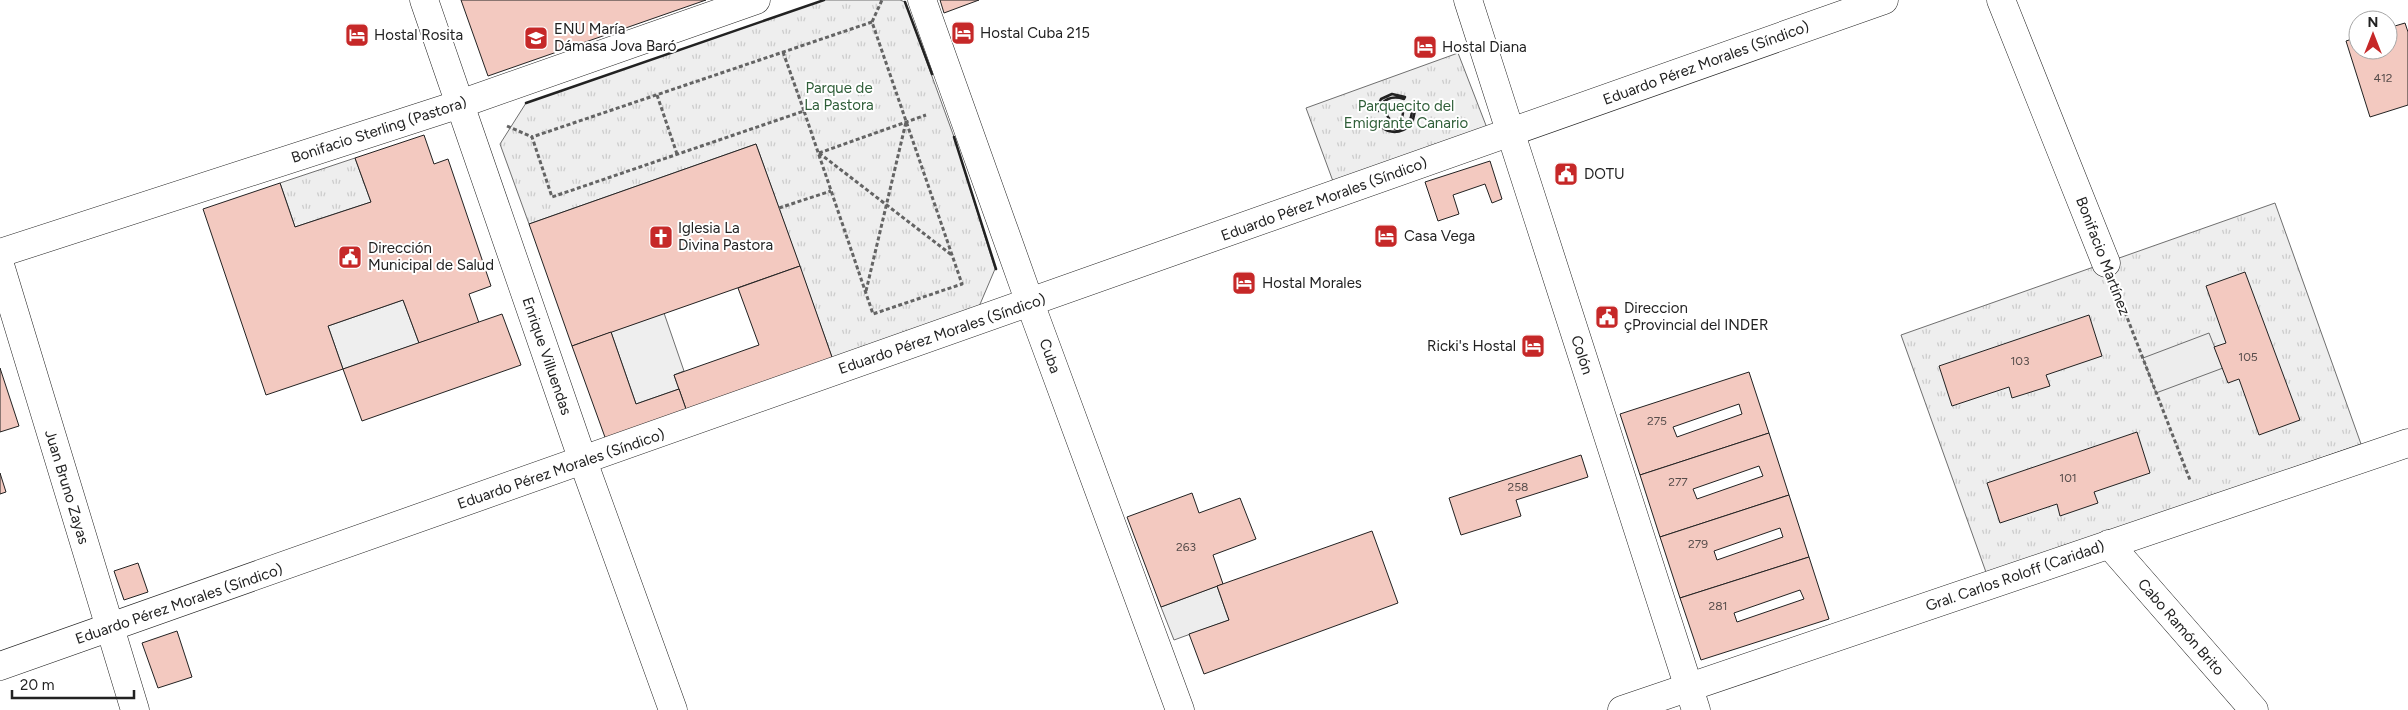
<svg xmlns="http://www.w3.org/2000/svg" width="2408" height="710" viewBox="0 0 2408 710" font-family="Figtree,sans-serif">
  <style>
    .park { fill: url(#park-tufts); stroke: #6f6f6f }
    .garden { fill: #eee; stroke: #6f6f6f }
    .parking { fill: #ededed; stroke: #6f6f6f }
    .building { fill: #f3c9c0; stroke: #222; fill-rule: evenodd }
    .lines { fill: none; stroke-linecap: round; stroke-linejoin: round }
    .minor-casing { stroke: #222; stroke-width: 29 }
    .major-casing { stroke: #222; stroke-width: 29 }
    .path { stroke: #646464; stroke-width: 3; stroke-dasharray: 4 2.5; stroke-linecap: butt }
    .minor { stroke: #fff; stroke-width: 28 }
    .major { stroke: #fff; stroke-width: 28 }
    .wall { stroke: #222; stroke-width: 2.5 }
    .labels { text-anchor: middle; stroke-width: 4; stroke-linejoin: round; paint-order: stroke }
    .number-label { font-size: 12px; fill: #564c4a }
    .poi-label { font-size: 15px; fill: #222; stroke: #fff; text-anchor: start }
    .street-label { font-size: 15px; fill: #222; stroke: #fff }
    .park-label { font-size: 15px; fill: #2f5e38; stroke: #fff }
  </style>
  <defs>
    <pattern id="park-tufts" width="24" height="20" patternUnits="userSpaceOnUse" patternTransform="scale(1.25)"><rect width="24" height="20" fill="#eee"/><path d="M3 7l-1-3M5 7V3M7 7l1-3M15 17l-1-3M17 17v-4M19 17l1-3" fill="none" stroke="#ccc"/></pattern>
  </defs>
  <rect width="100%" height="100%" fill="#fff"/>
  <g class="park">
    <path d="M824,0H900L905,2L954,137L995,269L978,309L833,360L756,144L529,224L500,144L526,103Z"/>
    <path d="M1458,53L1487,128L1334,184L1306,108Z"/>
    <path d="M355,158L371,202L295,227L280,183Z"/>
    <path d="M2275,203L2361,444L1987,575L1901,335Z"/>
  </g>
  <g class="garden">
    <path d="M403,300L419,343L343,369L328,326Z"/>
    <path d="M664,313L684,371L674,375L679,389L636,404L611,332Z"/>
  </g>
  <g class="parking">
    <path d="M2209,333L2223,368L2156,393L2143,358Z"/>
    <path d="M1217,586L1229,620L1174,640L1161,607Z"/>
  </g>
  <g class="building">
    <path d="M461,0H706L488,76Z"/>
    <path d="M940,0H979L944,13Z"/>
    <path d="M2405,23L2408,32V105L2370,117L2346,41L2358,37V50H2388V28Z"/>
    <path d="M424,135L434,164L448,159L491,286L469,294L479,323L419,343L403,300L328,326L343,369L266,395L203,209L280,183L295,227L371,202L355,158Z"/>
    <path d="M756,144L800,266L572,346L529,224Z"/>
    <path d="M1490,161L1502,199L1492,203L1485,184L1453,195L1459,214L1438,221L1425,182Z"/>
    <path d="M800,266L833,360L687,412L674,375L759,345L738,288Z"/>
    <path d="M2245,272L2300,420L2259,435L2239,379L2228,383L2214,347L2226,343L2206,286Z"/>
    <path d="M502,314L521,365L362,421L343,369Z"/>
    <path d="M2089,315L2102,356L2046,375L2050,386L2012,398L2009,387L1952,406L1939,366Z"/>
    <path d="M611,332L636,404L679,389L687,412L606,440L572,346Z"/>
    <path d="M0,368L19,426L0,432Z"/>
    <path d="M1749,372L1769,433L1640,475L1620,414ZM1739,404L1742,414L1677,437L1673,427Z"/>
    <path d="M2137,432L2150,473L2094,492L2098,503L2060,516L2057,504L2000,523L1987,483Z"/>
    <path d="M1769,433L1789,495L1660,537L1640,475ZM1759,466L1763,476L1697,499L1693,489Z"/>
    <path d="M1581,455L1588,477L1516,500L1521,516L1461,535L1449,498Z"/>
    <path d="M0,473L6,492L0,494Z"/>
    <path d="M1192,493L1199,513L1240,498L1256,539L1213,555L1223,584L1161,607L1127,517Z"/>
    <path d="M1789,495L1809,557L1680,598L1660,537ZM1780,528L1783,537L1717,560L1714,551Z"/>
    <path d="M1372,531L1398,603L1204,674L1189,634L1229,620L1217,586Z"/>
    <path d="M1809,557L1829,619L1701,660L1680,598ZM1800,590L1804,599L1737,622L1734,613Z"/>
    <path d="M138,563L148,592L124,600L114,571Z"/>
    <path d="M177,631L192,677L158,688L142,643Z"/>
  </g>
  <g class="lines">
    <g class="minor-casing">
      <g id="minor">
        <path d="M424,0L583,461L673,710"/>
        <path d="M922,0L1030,303L1180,710"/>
        <path d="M2001,0L2106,263"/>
        <path d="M0,253L460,104L756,0"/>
        <path d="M0,265L135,710"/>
        <path d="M2109,544L2254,710"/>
        <path d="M0,666L1884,0"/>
        <path d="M1622,710L2408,443"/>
      </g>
    </g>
    <g class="major-casing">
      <path id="major" d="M1468,0L1696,710"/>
    </g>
    <g class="path">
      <path d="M872,22L532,137L552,197L804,111L873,314L962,284L872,22L882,0"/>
      <path d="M783,52L804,111"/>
      <path d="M657,95L677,154"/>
      <path d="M507,126L532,137"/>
      <path d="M819,153L953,256"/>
      <path d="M819,153L926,115"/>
      <path d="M779,208L831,191"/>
      <path d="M866,291L906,122"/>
      <path d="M2118,294L2190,480"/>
    </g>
    <use href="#minor" class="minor"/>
    <use href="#major" class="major"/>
    <g class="wall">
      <path d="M905,2L932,74"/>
      <path d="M1392,94L1405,97L1404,99C1392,95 1382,99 1378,111L1376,110L1381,99Z"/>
      <path d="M526,103L824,0"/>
      <circle cx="1395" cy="113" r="8"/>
      <path d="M1415,111L1412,124C1402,133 1392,135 1381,127L1382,125C1397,133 1410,129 1412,112Z"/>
      <path d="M954,137L996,269"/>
    </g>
  </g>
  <defs>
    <g id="hotel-square" transform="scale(1.25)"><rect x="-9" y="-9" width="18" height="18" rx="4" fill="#c62828" stroke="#fff"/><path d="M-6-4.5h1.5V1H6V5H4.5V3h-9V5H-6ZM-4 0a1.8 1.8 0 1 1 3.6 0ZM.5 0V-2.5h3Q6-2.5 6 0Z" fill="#fff"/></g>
    <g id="school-square" transform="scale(1.25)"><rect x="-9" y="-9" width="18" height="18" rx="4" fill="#c62828" stroke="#fff"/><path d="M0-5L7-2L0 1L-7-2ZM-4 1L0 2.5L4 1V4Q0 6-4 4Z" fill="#fff"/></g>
    <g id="civic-square" transform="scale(1.25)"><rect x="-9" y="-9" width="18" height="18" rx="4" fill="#c62828" stroke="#fff"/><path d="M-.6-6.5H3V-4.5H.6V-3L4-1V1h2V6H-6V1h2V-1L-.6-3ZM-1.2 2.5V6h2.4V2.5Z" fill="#fff"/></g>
    <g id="church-square" transform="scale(1.25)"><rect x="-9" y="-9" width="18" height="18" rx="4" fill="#c62828" stroke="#fff"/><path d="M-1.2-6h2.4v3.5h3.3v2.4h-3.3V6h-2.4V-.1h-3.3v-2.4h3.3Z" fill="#fff"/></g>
  </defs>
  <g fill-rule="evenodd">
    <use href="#hotel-square" x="963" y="33"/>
    <use href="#hotel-square" x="357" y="35"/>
    <use href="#school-square" x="536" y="38"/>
    <use href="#hotel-square" x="1425" y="47"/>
    <use href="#civic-square" x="1566" y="174"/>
    <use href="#hotel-square" x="1386" y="236"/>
    <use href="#church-square" x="661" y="237"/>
    <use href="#civic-square" x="350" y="257"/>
    <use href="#hotel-square" x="1244" y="283"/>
    <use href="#civic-square" x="1607" y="317"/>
    <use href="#hotel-square" x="1533" y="346"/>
  </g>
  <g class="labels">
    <g class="number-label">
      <text x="2383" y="82">412</text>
      <text x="2248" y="361">105</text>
      <text x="2020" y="365">103</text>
      <text x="1657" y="425">275</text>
      <text x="2068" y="482">101</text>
      <text x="1678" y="486">277</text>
      <text x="1518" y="491">258</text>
      <text x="1698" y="548">279</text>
      <text x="1186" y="551">263</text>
      <text x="1718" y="610">281</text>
    </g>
    <g class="poi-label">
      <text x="554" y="34">ENU María<tspan x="554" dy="17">Dámasa Jova Baró</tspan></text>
      <text x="980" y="38">Hostal Cuba 215</text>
      <text x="374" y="40">Hostal Rosita</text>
      <text x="1442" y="52">Hostal Diana</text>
      <text x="1584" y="179">DOTU</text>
      <text x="678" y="233">Iglesia La<tspan x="678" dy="17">Divina Pastora</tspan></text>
      <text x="1404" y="241">Casa Vega</text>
      <text x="368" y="253">Dirección<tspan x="368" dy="17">Municipal de Salud</tspan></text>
      <text x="1262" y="288">Hostal Morales</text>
      <text x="1624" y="313">Direccion<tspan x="1624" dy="17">çProvincial del INDER</tspan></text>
      <text x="1516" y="351" text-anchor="end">Ricki's Hostal</text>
    </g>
    <g class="street-label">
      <text transform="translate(1706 63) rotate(-20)" y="5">Eduardo Pérez Morales (Síndico)</text>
      <text transform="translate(379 130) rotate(-18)" y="5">Bonifacio Sterling (Pastora)</text>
      <text transform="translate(1324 199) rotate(-20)" y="5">Eduardo Pérez Morales (Síndico)</text>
      <text transform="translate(2103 256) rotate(69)" y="5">Bonifacio Martínez</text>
      <text transform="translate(942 334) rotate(-19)" y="5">Eduardo Pérez Morales (Síndico)</text>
      <text transform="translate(1582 355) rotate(72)" y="5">Colón</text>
      <text transform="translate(547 356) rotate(71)" y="5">Enrique Villuendas</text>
      <text transform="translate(1050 356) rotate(70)" y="5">Cuba</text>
      <text transform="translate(561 469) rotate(-19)" y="5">Eduardo Pérez Morales (Síndico)</text>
      <text transform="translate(67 487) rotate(73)" y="5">Juan Bruno Zayas</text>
      <text transform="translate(2015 576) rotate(-19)" y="5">Gral. Carlos Roloff (Caridad)</text>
      <text transform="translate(179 604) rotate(-19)" y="5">Eduardo Pérez Morales (Síndico)</text>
      <text transform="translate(2181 627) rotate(49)" y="5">Cabo Ramón Brito</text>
    </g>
    <g class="park-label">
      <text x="839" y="93">Parque de<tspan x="839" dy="17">La Pastora</tspan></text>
      <text x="1406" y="111">Parquecito del<tspan x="1406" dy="17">Emigrante Canario</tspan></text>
    </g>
  </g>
  <g transform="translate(2373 35)"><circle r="24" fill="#ffffff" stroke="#a7a7a7"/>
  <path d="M0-4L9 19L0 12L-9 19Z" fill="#c62828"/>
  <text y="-8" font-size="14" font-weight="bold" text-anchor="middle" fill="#222222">N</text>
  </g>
  <path d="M12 690v8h122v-8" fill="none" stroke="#222222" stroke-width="2.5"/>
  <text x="20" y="690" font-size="15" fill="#222222" stroke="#ffffff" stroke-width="4" paint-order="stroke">20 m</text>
</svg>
